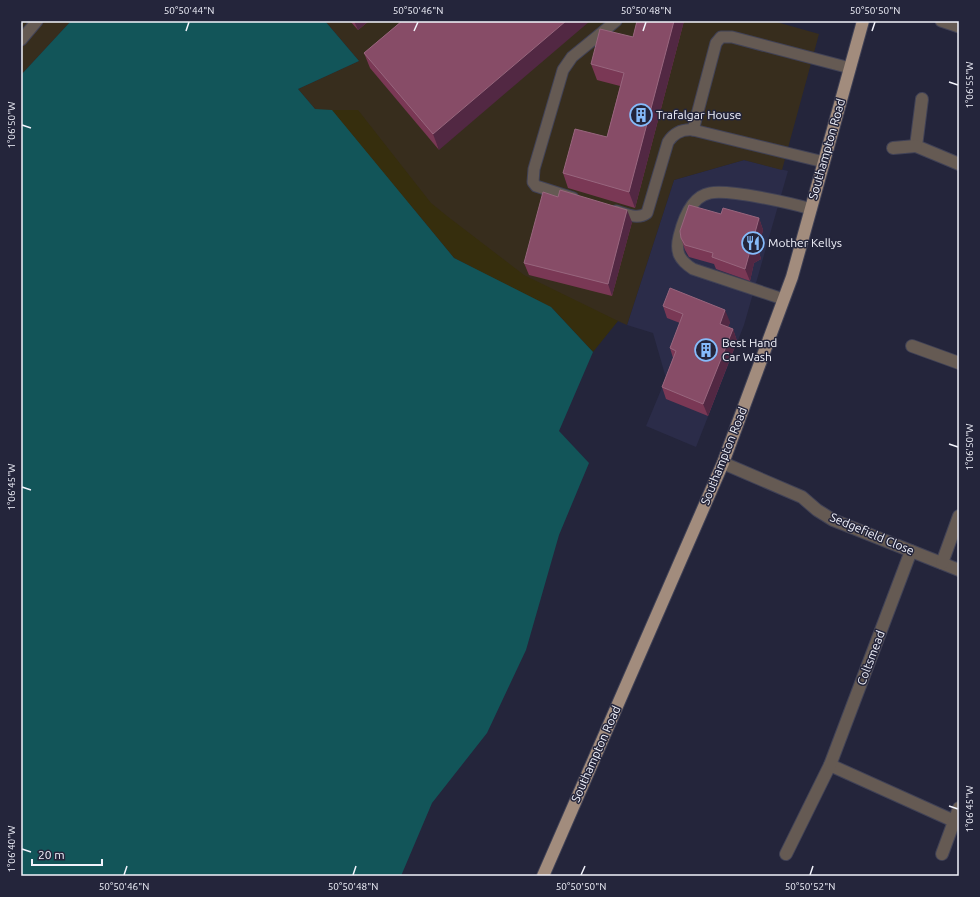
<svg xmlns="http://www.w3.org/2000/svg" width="980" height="897" viewBox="0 0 980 897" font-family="Ubuntu,sans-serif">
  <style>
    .built { fill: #2b2c49 }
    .industrial { fill: #372d1d }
    .sand { fill: #362e0d }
    .water { fill: #125559 }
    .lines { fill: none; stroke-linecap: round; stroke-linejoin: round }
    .lane-casing { stroke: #414256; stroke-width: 13 }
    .street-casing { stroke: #414256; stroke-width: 14 }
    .primary-casing { stroke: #414256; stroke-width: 14 }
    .lane { stroke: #655a53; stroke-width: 11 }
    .street { stroke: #655a53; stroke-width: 12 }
    .primary { stroke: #a28c7d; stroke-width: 12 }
    .wall { fill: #7a3855 }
    .shaded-wall { fill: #522843 }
    .building { fill: #874c67; stroke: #98667e }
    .ticks { fill: none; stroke: #f2f3fc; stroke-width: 1.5 }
    .labels { text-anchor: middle; stroke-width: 3; stroke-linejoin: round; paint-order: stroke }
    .poi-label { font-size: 12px; fill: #f2f3fc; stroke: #24253b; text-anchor: start }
    .street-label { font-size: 12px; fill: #f2f3fc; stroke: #24253b }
    .neatline { fill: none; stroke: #f2f3fc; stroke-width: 1.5 }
    .ticks-label { font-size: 10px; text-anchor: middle; fill: #f2f3fc }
  </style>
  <rect width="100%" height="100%" fill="#24253b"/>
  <path class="built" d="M744,160L788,171L744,325L696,447L646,426L666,378L653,333L627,325L674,180Z"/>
  <g class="industrial">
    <path d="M21,21H71L21,75Z"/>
    <path d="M325,21H773L819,34L782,170L744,160L674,180L627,325L618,321L550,307L473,268L315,109L298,89L359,61Z"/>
  </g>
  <path class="sand" d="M332,110H358L431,203L447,216L524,275L618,321L593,352L551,307L454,258Z"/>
  <path class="water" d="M71,21H325L359,61L298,89L315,109L332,110L454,258L551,307L593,352L559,431L589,463L559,535L526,650L487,733L432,803L401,876H21V75Z"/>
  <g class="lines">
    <g class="lane-casing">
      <g id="lane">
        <path d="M941,21L959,27"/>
        <path d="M21,40L37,21"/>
        <path d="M693,130L716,43L721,37H732L850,68"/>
        <path d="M573,198L536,186L533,182L534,169L563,70L572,57L616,21"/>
        <path d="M616,211C626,214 638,220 647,213L668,142C674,133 682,129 693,130L824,162"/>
        <path d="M783,299L693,269C679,260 675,252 679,236C683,220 692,196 710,193C729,189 790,203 811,209"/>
      </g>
    </g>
    <g class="street-casing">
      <g id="street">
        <path d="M922,99L916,146L959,164"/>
        <path d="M893,148L916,146"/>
        <path d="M912,346L959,363"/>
        <path d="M723,463L802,497L817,510L833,520L959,570"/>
        <path d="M942,563L959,516"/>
        <path d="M830,765L954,821"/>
        <path d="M786,854L830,765L911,551"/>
        <path d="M942,854L959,808"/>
      </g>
    </g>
    <g class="primary-casing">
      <path id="primary" d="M543,876L723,463L792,277L863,21"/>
    </g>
    <use href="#lane" class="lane"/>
    <use href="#street" class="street"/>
    <use href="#primary" class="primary"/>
  </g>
  <g class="wall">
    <path d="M350,21H369L358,30Z"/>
    <path d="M402,21L439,150L370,68L364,53Z"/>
    <path d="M637,21H684L635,208L568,188L563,173L607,137L620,86L597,80L591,64L633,37Z"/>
    <path d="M721,214L759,218L763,230L758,249L761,259L754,263L750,281L716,269L714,264L689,257L685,250L681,238Z"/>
    <path d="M632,222L612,296L529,275L524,263Z"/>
    <path d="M663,306L730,322L728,327L733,329L737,341L708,416L666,399L662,387L673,358L670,348L680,323L667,318Z"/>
  </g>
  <g class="shaded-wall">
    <path d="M354,21H369L358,30Z"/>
    <path d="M566,21H590L439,150L433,134Z"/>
    <path d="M674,21H684L635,208L629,192Z"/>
    <path d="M627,210L632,222L612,296L608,284Z"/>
    <path d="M759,218L763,230L758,249L761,259L754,263L750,281L745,269Z"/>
    <path d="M725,310L730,322L725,335L720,324Z"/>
    <path d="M733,329L737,341L708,416L703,404Z"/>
  </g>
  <g class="building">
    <path d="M402,21H566L433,134L364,53Z"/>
    <path d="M637,21H674L629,192L563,173L575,129L607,137L624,73L591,64L600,29L633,37Z"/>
    <path d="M560,190L627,210L608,284L524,263L543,192L558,197Z"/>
    <path d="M689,205L721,214L723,208L759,218L753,240L757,247L750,251L745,269L712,257L713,253L685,245L681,238L680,231Z"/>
    <path d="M670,288L725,310L720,324L733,329L703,404L662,387L676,351L670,348L683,314L663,306Z"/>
  </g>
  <path class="ticks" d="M186,31L189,22M414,31L418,22M643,31L646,22M872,31L875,22M949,82L958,85M22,125L31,128M949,444L958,447M22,487L31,490M949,806L958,809M22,849L31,852M124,875L127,866M353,875L356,866M581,875L585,866M810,875L813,866"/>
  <defs>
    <g id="building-ring" transform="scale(1.15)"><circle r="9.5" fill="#24253b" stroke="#86bbfb" stroke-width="1.5"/><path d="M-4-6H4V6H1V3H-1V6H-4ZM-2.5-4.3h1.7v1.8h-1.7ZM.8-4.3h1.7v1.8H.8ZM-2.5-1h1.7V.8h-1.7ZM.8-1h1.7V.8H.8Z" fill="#86bbfb"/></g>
    <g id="restaurant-ring" transform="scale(1.15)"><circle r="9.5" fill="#24253b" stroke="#86bbfb" stroke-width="1.5"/><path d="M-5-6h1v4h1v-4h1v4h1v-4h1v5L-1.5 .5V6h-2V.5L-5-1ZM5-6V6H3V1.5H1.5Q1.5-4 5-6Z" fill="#86bbfb"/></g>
  </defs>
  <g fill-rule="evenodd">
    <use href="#building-ring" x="641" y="115"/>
    <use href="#restaurant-ring" x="753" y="243"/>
    <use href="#building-ring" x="706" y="350"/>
  </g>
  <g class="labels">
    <g class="poi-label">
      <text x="656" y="119">Trafalgar House</text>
      <text x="768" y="247">Mother Kellys</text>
      <text x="722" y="347">Best Hand<tspan x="722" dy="14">Car Wash</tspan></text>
    </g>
    <g class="street-label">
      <text transform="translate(827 149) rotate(-74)" y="4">Southampton Road</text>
      <text transform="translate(724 456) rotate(-68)" y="4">Southampton Road</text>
      <text transform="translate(872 534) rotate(23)" y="4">Sedgefield Close</text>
      <text transform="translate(871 658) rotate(-69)" y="4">Coltsmead</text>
      <text transform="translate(596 754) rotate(-66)" y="4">Southampton Road</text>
    </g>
  </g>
  <rect width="980" height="897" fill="none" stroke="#24253b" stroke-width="44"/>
  <path d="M32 859v6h70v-6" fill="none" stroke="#f2f3fc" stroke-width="2"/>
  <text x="38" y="859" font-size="12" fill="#f2f3fc" stroke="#24253b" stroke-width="3" paint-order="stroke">20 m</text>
  <rect x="22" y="22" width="936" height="853" class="neatline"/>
  <g class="ticks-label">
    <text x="189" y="14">50°50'44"N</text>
    <text x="418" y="14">50°50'46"N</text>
    <text x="646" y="14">50°50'48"N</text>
    <text x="875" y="14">50°50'50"N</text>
    <text transform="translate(969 85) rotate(-90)" y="4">1°06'55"W</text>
    <text transform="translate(11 125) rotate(-90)" y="4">1°06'50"W</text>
    <text transform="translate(969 447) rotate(-90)" y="4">1°06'50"W</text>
    <text transform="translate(11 487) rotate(-90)" y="4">1°06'45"W</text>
    <text transform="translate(969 809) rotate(-90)" y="4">1°06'45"W</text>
    <text transform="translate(11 849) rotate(-90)" y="4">1°06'40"W</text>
    <text x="124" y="890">50°50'46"N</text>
    <text x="353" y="890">50°50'48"N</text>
    <text x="581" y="890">50°50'50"N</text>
    <text x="810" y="890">50°50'52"N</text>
  </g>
</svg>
